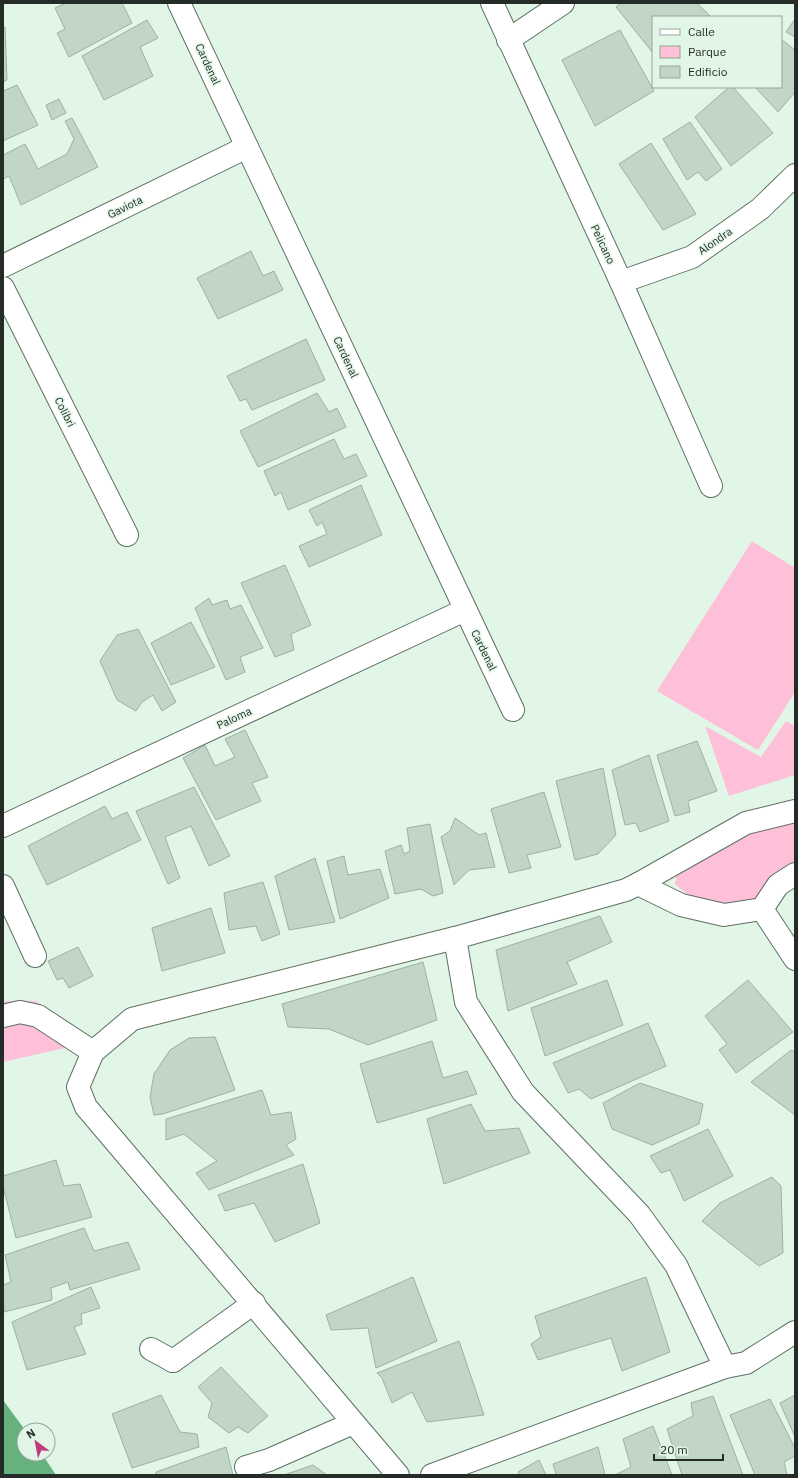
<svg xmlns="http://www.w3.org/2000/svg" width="798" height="1478" viewBox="0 0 798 1478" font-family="'IBM Plex Sans',sans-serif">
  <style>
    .green { fill: #fec0d8 }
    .water { fill: #66b27f }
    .building { fill: #c2d6c7; stroke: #9db1a2 }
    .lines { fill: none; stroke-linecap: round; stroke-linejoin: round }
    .minor-casing { stroke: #5e7063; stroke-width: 24 }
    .minor { stroke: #fff; stroke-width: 22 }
    .labels { text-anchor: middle; stroke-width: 3; stroke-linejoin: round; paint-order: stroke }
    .street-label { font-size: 11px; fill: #252c27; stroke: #e1f6e6 }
  </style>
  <rect width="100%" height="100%" fill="#e1f6e6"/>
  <g class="green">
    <path d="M752,541L795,568V692L758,750L657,691Z"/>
    <path d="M786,721L795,726V775L729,796L705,726L761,757Z"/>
    <path d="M795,812V876L763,911L698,903L675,884L679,863Z"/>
    <path d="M9,1001H37L55,1032L78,1045L3,1062V1002Z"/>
  </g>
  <path class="water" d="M3,1400L25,1430L24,1454H42L56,1475H3Z"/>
  <g class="building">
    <path d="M66,3H122L132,23L69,57L57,33L65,29L55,8Z"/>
    <path d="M620,3H697L711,17H653V53L616,7Z"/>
    <path d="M795,19V37L786,32Z"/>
    <path d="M147,20L158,38L140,47L153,76L104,100L82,56Z"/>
    <path d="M5,27L7,80L3,82V28Z"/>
    <path d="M620,30L654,91L595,126L562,60Z"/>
    <path d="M781,39L795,50V92L778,112L755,87H781Z"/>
    <path d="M17,85L38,125L3,141V91Z"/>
    <path d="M729,87H733L773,133L731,166L695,117Z"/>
    <path d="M59,99L66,113L52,120L46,105Z"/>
    <path d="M72,118L98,167L21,205L9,176L3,179V155L25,144L38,169L67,154L74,139L65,121Z"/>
    <path d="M690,122L722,169L706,181L698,172L687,180L663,139Z"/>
    <path d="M651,143L696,214L663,230L619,164Z"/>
    <path d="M251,251L263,276L274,271L283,290L218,319L197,278Z"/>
    <path d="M306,339L325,380L252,410L246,399L240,401L227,376Z"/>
    <path d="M317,393L329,412L337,408L346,427L258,467L240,431Z"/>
    <path d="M334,439L344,459L356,454L367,476L288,510L281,492L275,496L264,471Z"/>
    <path d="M361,485L382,535L309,567L299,546L327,534L322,522L317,526L309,510Z"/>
    <path d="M285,565L311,625L291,634L294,650L275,657L241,583Z"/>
    <path d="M209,598L212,605L227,600L230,609L241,605L263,648L240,657L245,672L226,680L195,608Z"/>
    <path d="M191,622L215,667L171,685L151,643Z"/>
    <path d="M138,629L176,702L162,711L153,695L142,702L136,711L117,700L100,661L117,635Z"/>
    <path d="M245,730L268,777L252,783L261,801L216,820L183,758L205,745L215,766L235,757L225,739Z"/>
    <path d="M697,741L717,791L688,801L690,812L675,816L657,755Z"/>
    <path d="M649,755L669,821L640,832L636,823L625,825L612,770Z"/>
    <path d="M603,768L616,835L598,854L575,860L556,781Z"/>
    <path d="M194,787L230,856L209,866L191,826L165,837L180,878L168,884L136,811Z"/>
    <path d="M544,792L561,847L527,855L531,868L509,873L491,809Z"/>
    <path d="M105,806L112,819L127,812L141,840L47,885L28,846Z"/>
    <path d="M455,818L479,835L486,833L495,867L469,870L454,885L441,837L450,831Z"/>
    <path d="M430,824L443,893L433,896L421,889L395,894L385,851L401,845L404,854L410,851L407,828Z"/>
    <path d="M344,856L348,875L380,869L389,898L340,919L327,861Z"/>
    <path d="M315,858L335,922L289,930L275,876Z"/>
    <path d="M263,882L280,934L262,941L256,926L229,930L224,893Z"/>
    <path d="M211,908L225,953L162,971L152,928Z"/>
    <path d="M600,916L612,942L567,962L577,984L508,1011L496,950Z"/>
    <path d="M78,947L93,976L69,988L63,978L57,980L48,961Z"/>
    <path d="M423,962L437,1020L368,1045L329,1029L288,1027L282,1004Z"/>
    <path d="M607,980L623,1025L545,1056L531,1008Z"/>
    <path d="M748,980L793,1032L736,1073L719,1050L727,1044L705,1016Z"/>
    <path d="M648,1023L666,1066L591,1099L579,1089L568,1093L553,1063Z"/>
    <path d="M215,1037L235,1090L163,1114L154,1115L150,1097L154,1074L170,1050L189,1038Z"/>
    <path d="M432,1041L443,1078L467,1071L477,1094L377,1123L360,1064Z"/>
    <path d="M791,1050L795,1052V1115L751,1082Z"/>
    <path d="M640,1083L703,1104L699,1124L652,1145L612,1129L603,1103Z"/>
    <path d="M262,1090L271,1115L291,1112L296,1139L286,1145L294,1155L209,1190L196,1173L217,1161L184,1134L166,1140V1119Z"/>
    <path d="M471,1104L485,1131L519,1128L530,1153L444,1184L427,1119Z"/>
    <path d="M708,1129L733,1176L684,1201L670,1170L661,1173L650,1156Z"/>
    <path d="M56,1160L64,1186L80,1184L92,1217L16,1238L3,1186V1176Z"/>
    <path d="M303,1164L320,1223L275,1242L254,1203L225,1211L218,1195Z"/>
    <path d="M772,1177L781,1186L783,1253L759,1266L702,1221L720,1203Z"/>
    <path d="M84,1228L94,1251L128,1242L140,1269L70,1290L68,1282L51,1288L52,1300L4,1312L3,1285L11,1282L5,1255Z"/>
    <path d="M413,1277L437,1341L376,1368L368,1328L331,1330L326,1315Z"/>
    <path d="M646,1277L670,1352L622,1371L611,1338L538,1360L531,1344L541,1337L535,1316Z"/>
    <path d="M91,1287L100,1308L81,1314L82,1324L74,1327L86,1354L27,1370L12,1322Z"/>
    <path d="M459,1341L484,1415L427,1422L412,1392L392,1403L382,1378L377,1373Z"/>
    <path d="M221,1367L268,1416L248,1433L238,1427L229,1433L208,1417L212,1403L198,1387Z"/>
    <path d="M161,1395L180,1432L197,1434L199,1447L132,1468L112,1414Z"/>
    <path d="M795,1395V1437L780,1403Z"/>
    <path d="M713,1396L743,1475H682L667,1429L693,1416L691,1403Z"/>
    <path d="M770,1399L795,1448V1456L784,1462L787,1475H755L730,1415Z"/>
    <path d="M653,1426L672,1475H615L631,1467L623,1439Z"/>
    <path d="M226,1447L233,1475H156V1472Z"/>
    <path d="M598,1447L605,1475H552L556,1474L553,1464Z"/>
    <path d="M539,1460L546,1475H520L518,1472Z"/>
    <path d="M313,1465L327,1475H284Z"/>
  </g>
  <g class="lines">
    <g class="minor-casing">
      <g id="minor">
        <path d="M179,3L513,710"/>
        <path d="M492,3L621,282L711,486"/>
        <path d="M508,40L563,3"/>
        <path d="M3,266L247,147"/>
        <path d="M621,282L692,257L760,209L795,175"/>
        <path d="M3,288L127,535"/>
        <path d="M795,811L746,823L638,884L681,905L724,915L762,909L778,885L795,874"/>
        <path d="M3,826L465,610"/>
        <path d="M3,886L35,956"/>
        <path d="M762,909L795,959"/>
        <path d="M455,938L466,1002L523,1092L639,1214L676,1265L725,1367"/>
        <path d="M3,1016L20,1012L38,1016L93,1052"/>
        <path d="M151,1349L173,1361"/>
        <path d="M173,1361L254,1303"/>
        <path d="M246,1467L269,1460L353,1423"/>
        <path d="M398,1475L86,1107L78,1087L93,1052L132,1019L455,938L626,890L638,884"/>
        <path d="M432,1475L725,1367L746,1363L795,1332"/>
      </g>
    </g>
    <use href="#minor" class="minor"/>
  </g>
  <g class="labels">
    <g class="street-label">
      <text transform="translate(208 64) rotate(65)" y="4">Cardenal</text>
      <text transform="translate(125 207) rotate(-26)" y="4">Gaviota</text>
      <text transform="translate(715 241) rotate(-35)" y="4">Alondra</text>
      <text transform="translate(603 244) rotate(65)" y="4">Pelicano</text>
      <text transform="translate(346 357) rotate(65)" y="4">Cardenal</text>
      <text transform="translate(65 412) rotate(63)" y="4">Colibri</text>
      <text transform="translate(484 650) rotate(64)" y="4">Cardenal</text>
      <text transform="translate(234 718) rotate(-25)" y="4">Paloma</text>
    </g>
  </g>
  <rect width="798" height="1478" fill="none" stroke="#252c27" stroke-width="8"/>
  <rect x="652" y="16" width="130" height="72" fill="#e1f6e6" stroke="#96a59a"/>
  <rect x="660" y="29" width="20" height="6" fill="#ffffff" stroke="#96a59a"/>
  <text x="688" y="36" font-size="12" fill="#252c27">Calle</text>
  <rect x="660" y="46" width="20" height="12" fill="#fec0d8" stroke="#96a59a"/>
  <text x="688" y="56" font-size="12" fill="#252c27">Parque</text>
  <rect x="660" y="66" width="20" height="12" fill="#c2d6c7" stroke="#96a59a"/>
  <text x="688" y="76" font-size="12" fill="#252c27">Edificio</text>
  <g transform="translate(36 1442) rotate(328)"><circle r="19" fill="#e1f6e6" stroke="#96a59a"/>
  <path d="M0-3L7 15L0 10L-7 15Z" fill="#c03a7d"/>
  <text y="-6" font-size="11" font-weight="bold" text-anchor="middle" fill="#252c27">N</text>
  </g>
  <path d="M654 1454v6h69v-6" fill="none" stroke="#252c27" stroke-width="2"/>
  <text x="660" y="1454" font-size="12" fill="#252c27" stroke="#e1f6e6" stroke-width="3" paint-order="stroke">20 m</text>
</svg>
